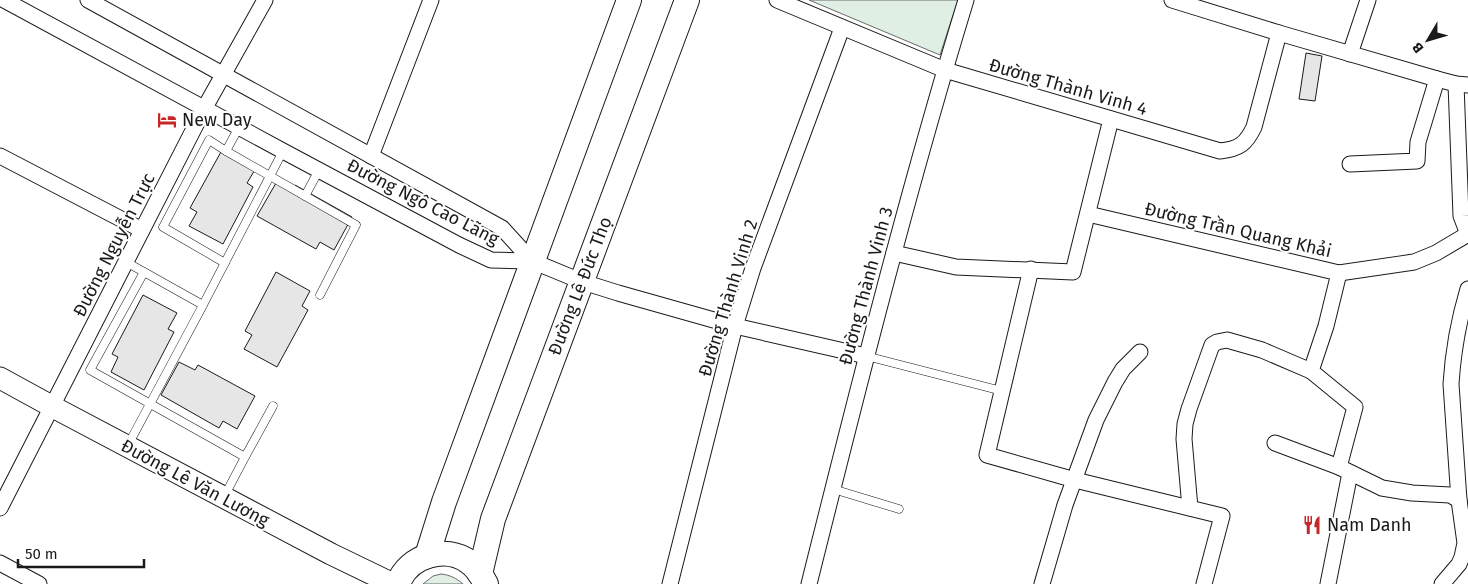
<svg xmlns="http://www.w3.org/2000/svg" width="1468" height="584" viewBox="0 0 1468 584" font-family="'Fira Sans',sans-serif">
  <style>
    .green { fill: #e0efe3; stroke: #6a6a6a }
    .building { fill: #e6e6e6; stroke: #1a1a1a }
    .lines { fill: none; stroke-linecap: round; stroke-linejoin: round }
    .service-casing { stroke: #1a1a1a; stroke-width: 9 }
    .minor-casing { stroke: #1a1a1a; stroke-width: 17 }
    .secondary-casing { stroke: #1a1a1a; stroke-width: 23 }
    .primary-casing { stroke: #1a1a1a; stroke-width: 26 }
    .service { stroke: #fff; stroke-width: 8 }
    .minor { stroke: #fff; stroke-width: 15 }
    .secondary { stroke: #fff; stroke-width: 21 }
    .primary { stroke: #fff; stroke-width: 24 }
    .labels { text-anchor: middle; stroke-width: 4; stroke-linejoin: round; paint-order: stroke }
    .street-label { font-size: 18px; fill: #1a1a1a; stroke: #fff }
    .poi-label { font-size: 18px; fill: #1a1a1a; stroke: #fff; text-anchor: start }
  </style>
  <rect width="100%" height="100%" fill="#fff"/>
  <g class="green">
    <path d="M809,0H958L940,55Z"/>
    <path d="M441,574C450,575 456,578 463,584H423L433,576Z"/>
  </g>
  <g class="building">
    <path d="M1306,53L1322,56L1315,101L1299,99Z"/>
    <path d="M222,150L256,168L247,183L253,187L223,244L189,226L197,212L190,208Z"/>
    <path d="M276,183L291,191L295,185L352,217L334,250L320,242L316,249L257,216Z"/>
    <path d="M276,272L310,291L302,306L308,310L277,367L244,349L252,335L245,331Z"/>
    <path d="M143,295L177,313L168,329L174,332L144,390L111,372L118,357L112,354Z"/>
    <path d="M179,362L195,370L198,365L255,396L237,429L223,421L219,428L161,395Z"/>
  </g>
  <g class="lines">
    <g class="service-casing">
      <g id="service">
        <path d="M226,151L356,225L320,295"/>
        <path d="M305,196L319,170"/>
        <path d="M126,262L144,272L90,370L245,457L273,406"/>
        <path d="M225,263L163,227L209,140L226,151L239,127"/>
        <path d="M203,305L283,151"/>
        <path d="M866,356L1002,391"/>
        <path d="M128,445L203,305L144,272"/>
        <path d="M833,489L899,509"/>
        <path d="M225,495L245,457"/>
      </g>
    </g>
    <g class="minor-casing">
      <g id="minor">
        <path d="M4,0L283,151L459,245L491,260L532,261L583,282L618,293L735,326L866,356"/>
        <path d="M88,0L502,228L532,261"/>
        <path d="M777,0L945,70L1220,151C1239,149 1246,144 1254,127L1279,33"/>
        <path d="M1172,0L1279,33L1437,79L1456,84L1468,85"/>
        <path d="M1350,54L1368,0"/>
        <path d="M1456,84L1461,216L1468,234"/>
        <path d="M0,156L142,230"/>
        <path d="M371,156L431,0"/>
        <path d="M1350,164L1417,161L1418,142L1437,79"/>
        <path d="M1088,214L1339,273L1326,326L1311,371L1355,407L1339,467"/>
        <path d="M894,253L956,267L1073,272L1111,119"/>
        <path d="M1031,269L987,455L1075,480L1222,516L1204,584"/>
        <path d="M1339,273L1414,262L1436,253L1468,234"/>
        <path d="M1275,443L1339,467L1382,488L1412,493L1450,495L1459,500"/>
        <path d="M0,508L204,109L265,0"/>
        <path d="M1190,508L1184,439L1185,424L1189,409L1212,345L1217,342L1227,340L1262,350L1311,371"/>
        <path d="M0,563L39,584"/>
        <path d="M670,584L735,326L753,268L842,28"/>
        <path d="M809,584C858,388 907,193 966,0"/>
        <path d="M1042,584L1065,505L1096,420L1115,382L1123,369L1140,352"/>
        <path d="M1328,584L1350,473"/>
        <path d="M1442,584L1459,564L1462,557L1465,543L1459,500L1451,384C1453,352 1459,319 1468,289"/>
      </g>
    </g>
    <g class="secondary-casing">
      <path id="secondary" d="M0,378L53,407L331,554L393,584"/>
    </g>
    <g class="primary-casing">
      <g id="primary">
        <path d="M427,556L444,502L629,0"/>
        <path d="M480,574L493,519L687,0"/>
        <path d="M398,584C408,555 446,545 469,562C477,568 482,576 486,584"/>
      </g>
    </g>
    <use href="#service" class="service"/>
    <use href="#minor" class="minor"/>
    <use href="#secondary" class="secondary"/>
    <use href="#primary" class="primary"/>
  </g>
  <defs>
    <g id="hotel-bare" transform="scale(1.5)"><path d="M-6-4.5h1.5V1H6V5H4.5V3h-9V5H-6ZM-4 0a1.8 1.8 0 1 1 3.6 0ZM.5 0V-2.5h3Q6-2.5 6 0Z" fill="#c62828" stroke="#fff" stroke-width="2.5" paint-order="stroke"/></g>
    <g id="restaurant-bare" transform="scale(1.5)"><path d="M-5-6h1v4h1v-4h1v4h1v-4h1v5L-1.5 .5V6h-2V.5L-5-1ZM5-6V6H3V1.5H1.5Q1.5-4 5-6Z" fill="#c62828" stroke="#fff" stroke-width="2.5" paint-order="stroke"/></g>
  </defs>
  <g fill-rule="evenodd">
    <use href="#hotel-bare" x="167" y="120"/>
    <use href="#restaurant-bare" x="1312" y="525"/>
  </g>
  <g class="labels">
    <g class="street-label">
      <text transform="translate(1068 87) rotate(16)" y="6">Đường Thành Vinh 4</text>
      <text transform="translate(423 202) rotate(27)" y="6">Đường Ngô Cao Lãng</text>
      <text transform="translate(1238 230) rotate(13)" y="6">Đường Trần Quang Khải</text>
      <text transform="translate(114 245) rotate(-63)" y="6">Đường Nguyễn Trực</text>
      <text transform="translate(580 286) rotate(-69)" y="6">Đường Lê Đức Thọ</text>
      <text transform="translate(866 286) rotate(-75)" y="6">Đường Thành Vinh 3</text>
      <text transform="translate(728 298) rotate(-73)" y="6">Đường Thành Vinh 2</text>
      <text transform="translate(195 483) rotate(28)" y="6">Đường Lê Văn Lương</text>
    </g>
    <g class="poi-label">
      <text x="182" y="126">New Day</text>
      <text x="1327" y="531">Nam Danh</text>
    </g>
  </g>
  <g transform="translate(1428 40) rotate(232)" stroke="#ffffff" stroke-width="4" paint-order="stroke">
  <path d="M0-4L9 19L0 12L-9 19Z" fill="#1a1a1a"/>
  <text y="-8" font-size="14" font-weight="bold" text-anchor="middle" fill="#1a1a1a">B</text>
  </g>
  <path d="M18 559v8h126v-8" fill="none" stroke="#1a1a1a" stroke-width="2.5"/>
  <text x="25" y="559" font-size="15" fill="#1a1a1a" stroke="#ffffff" stroke-width="4" paint-order="stroke">50 m</text>
</svg>
